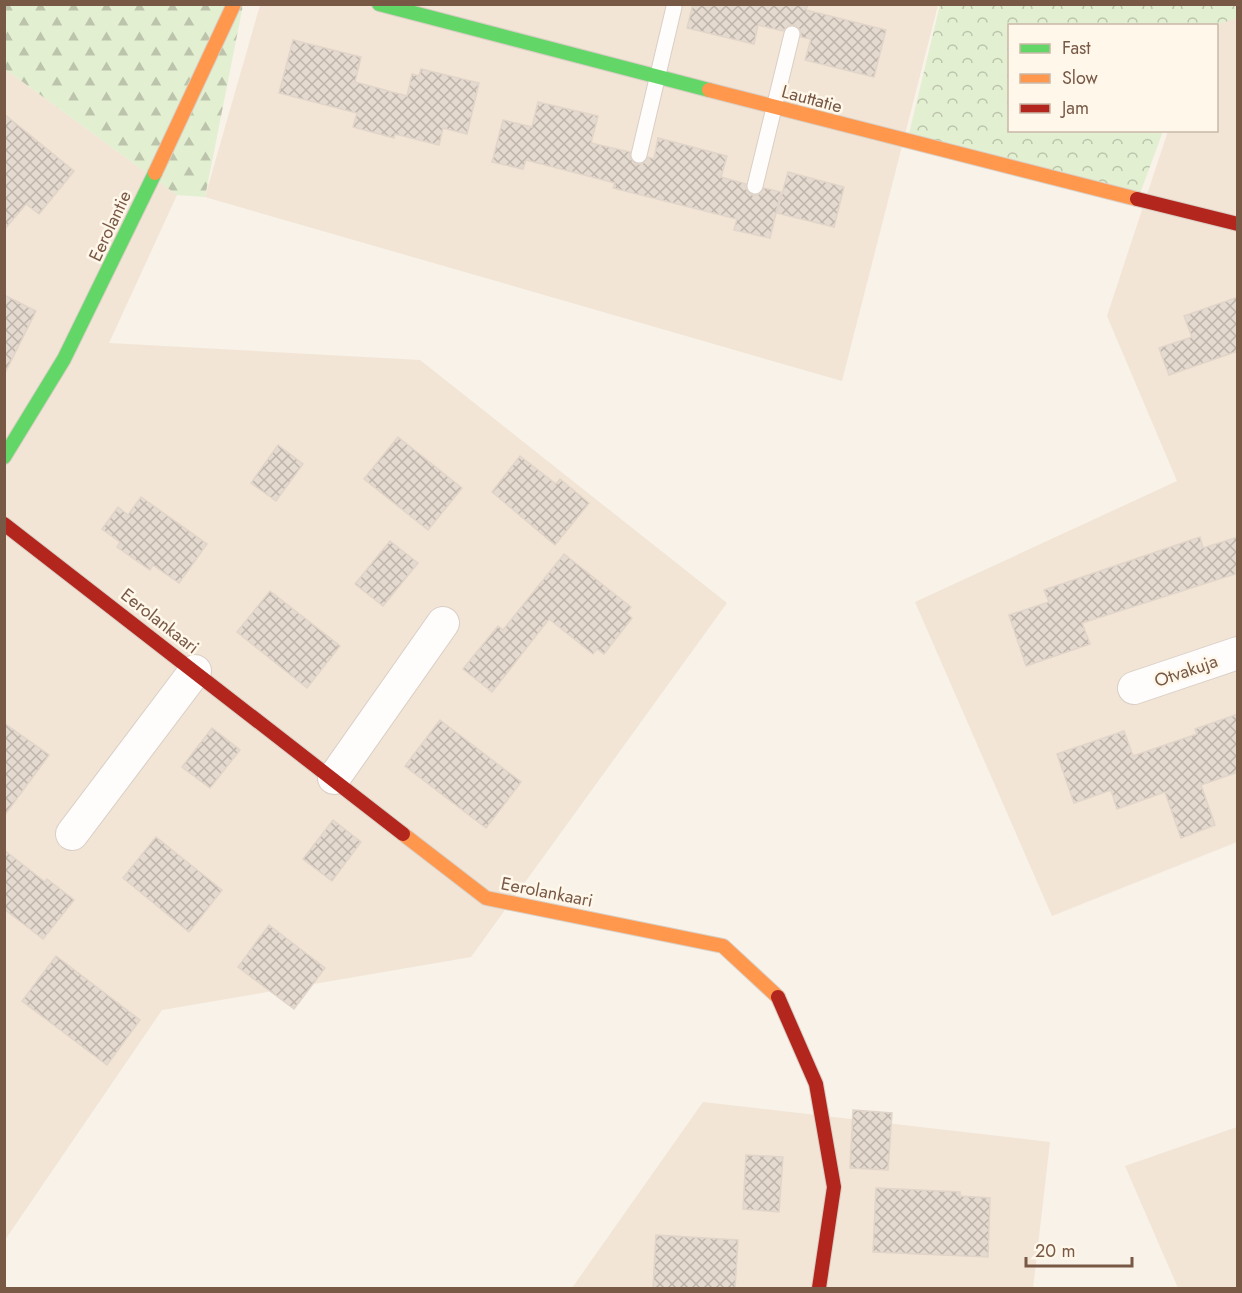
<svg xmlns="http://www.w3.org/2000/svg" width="1242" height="1293" viewBox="0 0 1242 1293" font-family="Jost,sans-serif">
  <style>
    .residential { fill: #f2e5d5 }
    .forest { fill: url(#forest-firs) }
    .park { fill: url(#park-crowns) }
    .building { fill: url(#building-cross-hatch); stroke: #e1d5ca; stroke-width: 1.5 }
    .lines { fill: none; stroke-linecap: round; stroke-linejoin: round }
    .lane-casing { stroke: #d9cfc6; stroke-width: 17 }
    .street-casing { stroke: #d9cfc6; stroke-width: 34 }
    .fast-casing { stroke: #d9cec4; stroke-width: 16 }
    .slow-casing { stroke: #d9cec4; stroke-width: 16 }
    .jam-casing { stroke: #d9cec4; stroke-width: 16 }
    .lane { stroke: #fefdfc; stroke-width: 15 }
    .street { stroke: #fefdfc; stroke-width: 32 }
    .fast { stroke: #63d668; stroke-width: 14 }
    .slow { stroke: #ff974d; stroke-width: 14 }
    .jam { stroke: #b3261e; stroke-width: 14 }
    .labels { text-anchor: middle; stroke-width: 5; stroke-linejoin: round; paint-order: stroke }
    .street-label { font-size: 18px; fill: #785946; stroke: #fff7ea }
  </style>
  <defs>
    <pattern id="forest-firs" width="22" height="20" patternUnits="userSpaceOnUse" patternTransform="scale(1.5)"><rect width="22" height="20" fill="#e2efd1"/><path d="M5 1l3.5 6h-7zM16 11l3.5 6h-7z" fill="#bcc5ab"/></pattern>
    <pattern id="park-crowns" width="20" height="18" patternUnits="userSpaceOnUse" patternTransform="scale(1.5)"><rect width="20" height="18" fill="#e2efd1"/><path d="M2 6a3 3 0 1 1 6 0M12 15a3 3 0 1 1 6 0" fill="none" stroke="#bcc5ab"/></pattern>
    <pattern id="building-cross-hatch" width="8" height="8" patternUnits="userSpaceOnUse" patternTransform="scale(1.5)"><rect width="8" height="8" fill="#e5dacf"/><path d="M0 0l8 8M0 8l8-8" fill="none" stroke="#beb4aa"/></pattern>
  </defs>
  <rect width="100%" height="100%" fill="#f8f2e8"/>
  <g class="residential">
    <path d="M260,5H938L842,381L205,197Z"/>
    <path d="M1237,16V842L1052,916L915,602L1177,481L1107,316L1168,131L1216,130L1214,25Z"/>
    <path d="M5,69L177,195L109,343L420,360L727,603L471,957L162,1010L5,1240Z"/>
    <path d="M703,1102L1050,1142L1033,1288H572Z"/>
    <path d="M1237,1127V1288H1178L1125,1166Z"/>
  </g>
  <path class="forest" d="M5,5H243L205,197L177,195L5,69Z"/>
  <path class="park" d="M940,5H1237V18L1216,25L1010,26V130L1163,131L1138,199L907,142Z"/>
  <g class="building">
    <path d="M693,4H808L806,10L886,30L874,77L805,60L811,39L801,37V31L795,25H789L783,31L758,25L754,44L687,28Z"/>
    <path d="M293,40L361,57L355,82L407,96L412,74L419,76L421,69L479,83L467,134L443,128L439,145L395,134L394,138L353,127L357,113L279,93Z"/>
    <path d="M538,102L598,116L591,143L630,152V158L636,164H642L648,157L654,159L658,138L727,156L721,177L746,184V189L752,195H758L764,188L781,192L770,238L734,230L737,219L613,188L615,183L526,160L523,169L492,162L503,120L532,127Z"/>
    <path d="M4,114L74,171L39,214L26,204L4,230Z"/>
    <path d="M788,172L844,187L834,227L777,213Z"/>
    <path d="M4,295L36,311L4,375Z"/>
    <path d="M1238,297V351L1169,375L1159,348L1192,337L1184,316Z"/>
    <path d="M398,437L462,488L428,530L364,479Z"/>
    <path d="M278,445L303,464L276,501L251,483Z"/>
    <path d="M520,456L556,484L560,479L589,503L555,545L492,492Z"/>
    <path d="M141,497L207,544L179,583L153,565L150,570L117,547L120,542L102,529L118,507L128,515Z"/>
    <path d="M1200,537L1203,548L1238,537V573L1082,623L1090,644L1026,666L1009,615L1049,602L1044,590Z"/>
    <path d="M390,541L418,563L383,606L355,584Z"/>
    <path d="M564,554L631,607L626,613L632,618L604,654L597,649L593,654L549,619L492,692L463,669L498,626L503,630Z"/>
    <path d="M270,591L340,646L307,688L237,632Z"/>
    <path d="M1238,714V772L1201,785L1215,825L1181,838L1165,792L1117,809L1111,790L1074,803L1057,754L1124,731L1133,756L1197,734L1195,729Z"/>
    <path d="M440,720L521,782L486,828L405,766Z"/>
    <path d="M4,723L49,755L4,816Z"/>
    <path d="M212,728L240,750L210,788L182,767Z"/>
    <path d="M333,820L361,842L332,881L303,859Z"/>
    <path d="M156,837L222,890L189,932L123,878Z"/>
    <path d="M4,850L45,882L47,879L74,900L43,939L4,909Z"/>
    <path d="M269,925L325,968L294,1009L238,967Z"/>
    <path d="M56,956L140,1020L107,1065L22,1001Z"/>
    <path d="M853,1110L892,1113L888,1170L850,1168Z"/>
    <path d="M746,1155L783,1157L779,1212L743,1209Z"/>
    <path d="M876,1188L960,1192V1196L990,1198L988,1257L873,1252Z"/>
    <path d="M656,1235L738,1240L735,1288H653Z"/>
  </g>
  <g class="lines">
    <g class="lane-casing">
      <g id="lane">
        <path d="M639,155L674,7"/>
        <path d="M755,186L792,34"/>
      </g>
    </g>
    <g class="street-casing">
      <g id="street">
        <path d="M1134,688L1238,653"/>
        <path d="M334,778L443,623"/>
        <path d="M72,834L195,671"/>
      </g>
    </g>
    <g class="fast-casing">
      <g id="fast">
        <path d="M379,4L709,90"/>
        <path d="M4,457L64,359L155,173"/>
      </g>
    </g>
    <g class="slow-casing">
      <g id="slow">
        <path d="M709,90L1137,199"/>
        <path d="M155,173L234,4"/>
        <path d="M403,834L486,898L723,946L778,997"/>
      </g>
    </g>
    <g class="jam-casing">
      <g id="jam">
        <path d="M1137,199L1238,224"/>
        <path d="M4,524L403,834"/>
        <path d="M778,997L816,1084L834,1187L819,1288"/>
      </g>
    </g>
    <use href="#lane" class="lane"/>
    <use href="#street" class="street"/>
    <use href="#fast" class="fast"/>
    <use href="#slow" class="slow"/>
    <use href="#jam" class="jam"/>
  </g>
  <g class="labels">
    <g class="street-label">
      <text transform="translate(812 99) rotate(15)" y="6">Lauttatie</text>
      <text transform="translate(110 226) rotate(-65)" y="6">Eerolantie</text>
      <text transform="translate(160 621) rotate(38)" y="6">Eerolankaari</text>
      <text transform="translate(1186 671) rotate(-19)" y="6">Otvakuja</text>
      <text transform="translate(547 892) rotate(11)" y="6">Eerolankaari</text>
    </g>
  </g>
  <rect width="1242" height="1293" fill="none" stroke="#785946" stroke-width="12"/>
  <rect x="1008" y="24" width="210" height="108" fill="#fff7ea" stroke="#c9b8a8" stroke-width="1.5"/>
  <rect x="1020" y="44" width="30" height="9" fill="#63d668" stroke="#c9b8a8" stroke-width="1.5"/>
  <text x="1062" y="54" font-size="18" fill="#785946">Fast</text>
  <rect x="1020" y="74" width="30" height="9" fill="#ff974d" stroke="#c9b8a8" stroke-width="1.5"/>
  <text x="1062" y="84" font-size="18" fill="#785946">Slow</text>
  <rect x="1020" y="104" width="30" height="9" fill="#b3261e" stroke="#c9b8a8" stroke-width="1.5"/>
  <text x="1062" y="114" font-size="18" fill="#785946">Jam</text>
  <path d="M1026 1257v9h106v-9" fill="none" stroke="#785946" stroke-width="3"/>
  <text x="1035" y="1257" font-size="18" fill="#785946" stroke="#fff7ea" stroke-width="4.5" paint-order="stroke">20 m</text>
</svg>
